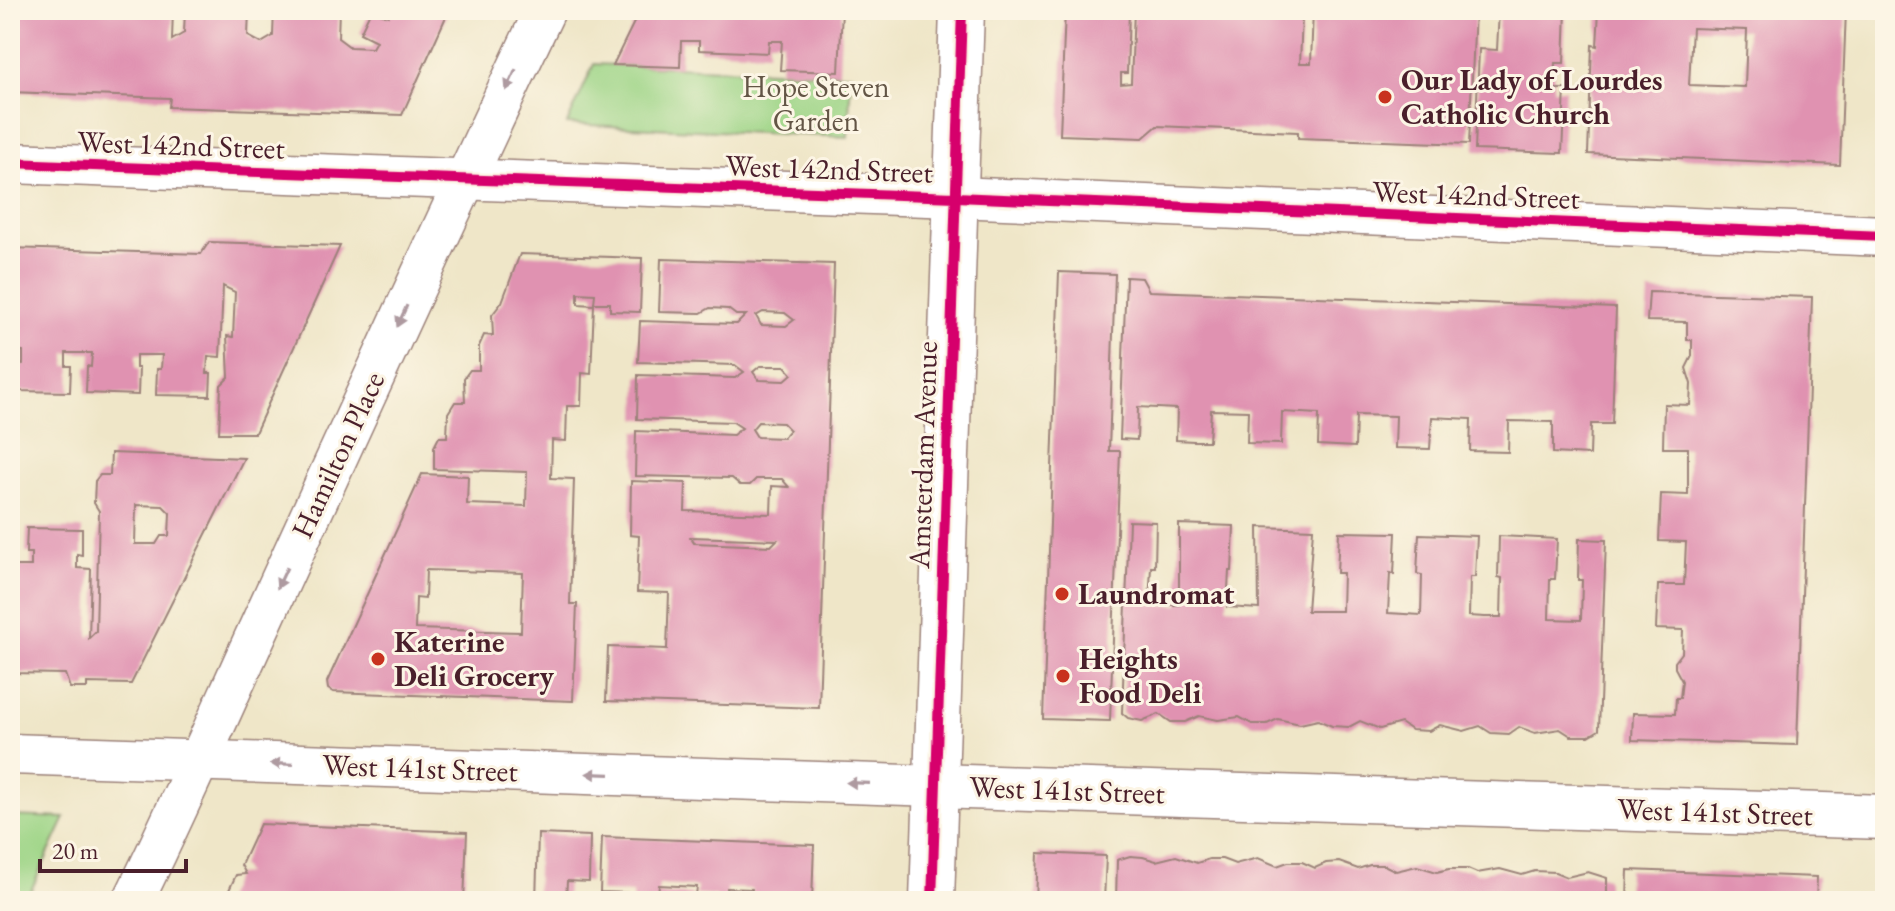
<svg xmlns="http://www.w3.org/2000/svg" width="1895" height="911" viewBox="0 0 1895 911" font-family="'EB Garamond',serif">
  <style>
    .green { fill: #9cd485; stroke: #737a58; stroke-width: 2 }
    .building { fill: #e092b1; fill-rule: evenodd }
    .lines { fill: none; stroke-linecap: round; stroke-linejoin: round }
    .minor-casing { stroke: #9c827a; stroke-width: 43 }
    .tertiary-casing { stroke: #9c827a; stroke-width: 47 }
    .secondary-casing { stroke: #9c827a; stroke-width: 47 }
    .minor { stroke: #fff; stroke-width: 40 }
    .tertiary { stroke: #fff; stroke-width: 44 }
    .secondary { stroke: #fff; stroke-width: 44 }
    .cycleway-casing { stroke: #fcf5e5; stroke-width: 15 }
    .cycleway { stroke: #d6006c; stroke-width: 10 }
    .oneway { fill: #ae9aa0 }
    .poi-dot { fill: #c8321e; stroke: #fcf5e5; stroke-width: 3 }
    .labels { text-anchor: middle; stroke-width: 6; stroke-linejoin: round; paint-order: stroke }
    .poi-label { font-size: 30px; font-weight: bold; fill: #4a1f2b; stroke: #fcf5e5; text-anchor: start }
    .park-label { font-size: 30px; fill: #635546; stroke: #fcf5e5 }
    .street-label { font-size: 30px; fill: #4a1f2b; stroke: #fcf5e5 }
  </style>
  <rect width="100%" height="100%" fill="#fcf5e5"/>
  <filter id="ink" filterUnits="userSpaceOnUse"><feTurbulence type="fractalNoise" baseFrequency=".0125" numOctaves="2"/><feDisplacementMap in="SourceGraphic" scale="16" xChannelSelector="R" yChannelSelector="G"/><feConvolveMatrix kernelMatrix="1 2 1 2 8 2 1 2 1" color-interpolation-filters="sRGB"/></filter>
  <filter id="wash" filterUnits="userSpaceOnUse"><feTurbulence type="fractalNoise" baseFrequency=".006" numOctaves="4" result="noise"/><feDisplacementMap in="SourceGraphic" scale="32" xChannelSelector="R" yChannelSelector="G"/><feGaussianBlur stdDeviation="1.8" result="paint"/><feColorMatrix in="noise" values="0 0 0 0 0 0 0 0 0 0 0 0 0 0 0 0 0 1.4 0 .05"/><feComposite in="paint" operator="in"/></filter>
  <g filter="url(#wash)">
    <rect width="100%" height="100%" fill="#efe6c8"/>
    <g class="green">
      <path d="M594,64L851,74L848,137L567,124Z"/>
      <path d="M10,816L65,818L26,901H10Z"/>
    </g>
    <g id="blocks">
      <g class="building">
        <path d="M10,10H173L172,40L184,33L185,10H249L248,36L261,43L273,36L274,10H339L338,38L350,47L372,48L376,41L360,33L371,10L388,16L390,10H449L402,115L169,107L170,98L10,92Z"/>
        <path d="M640,10H842L839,72L780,70L782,41H769L768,53L699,50V41H681L680,67L613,65Z"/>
        <path d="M1065,10H1129L1127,73H1121V84L1131,83L1134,10L1238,15V10H1259V15L1302,17L1300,63H1311L1313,10H1475L1469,144L1298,138V132L1157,126L1143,138L1060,135Z"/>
        <path d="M1499,10H1566L1564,63H1555L1553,89H1565L1562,153L1475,150L1479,49L1497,50Z"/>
        <path d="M1599,10H1846L1840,165L1588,154L1592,45L1597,46ZM1692,28L1747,30L1745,87L1689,85Z"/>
        <path d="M209,242L340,246L255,433H219L221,385L229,377L227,336L233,337L235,292L223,286L220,357L208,356L207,373H211L210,396L156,395L157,369H161L162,355H136V368H139L138,395L86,393L87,366L91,367L92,353H66V366H71L70,392L17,391L18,365L23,364V351L10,350V248L201,254Z"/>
        <path d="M520,254L642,258L640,312L610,311V303H594L595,294L578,293V304L594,305L591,374L582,373L581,406H567L566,441L552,440L551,478L574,479L570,604H577L573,701L333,692L328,689L327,682L422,474L468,476L467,504L526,506L527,472L434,469V447L439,437H447L448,413L455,402H465L464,378L470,370H479V346L484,335L493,336L492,315L502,302ZM426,570L523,573L521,632L415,629L416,598L425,599Z"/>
        <path d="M661,259L834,264L819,708L606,701L608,647L667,649L669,593L637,592L639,536L630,535L631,481L686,483L685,511L771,514L772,486L789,487L782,479H756L750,485H740L732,478L635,476L636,431L733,435L742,428L733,422L637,419L638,375L735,378L744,372L735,365L638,362L640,321L737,324L746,315H736L728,309L710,308L701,313L659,312ZM763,312L785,313L794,320L786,326L761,325L756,316ZM760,366H785L792,374L784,381L759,380L753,372ZM758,422L783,423L790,430L783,438L757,437L752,429ZM690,537L777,540L771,546L694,543Z"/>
        <path d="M1059,272L1115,274L1109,451H1120L1110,721L1043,719Z"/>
        <path d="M1126,277L1142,278L1149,291L1616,308L1612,424H1591L1590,455L1553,453V422L1509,421L1508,452L1470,451L1471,419L1432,417L1430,449L1395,448L1396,416L1356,415L1355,447L1318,445L1319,414L1301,413L1282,412L1281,444L1247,443L1248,411L1211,410L1209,441H1194L1176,440L1177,409L1138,407L1137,440L1120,439Z"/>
        <path d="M1649,292L1812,297L1797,745L1632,740L1633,713L1675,714L1676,698H1680L1682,681L1675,668V662L1682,653L1683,630L1656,629L1658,585H1684L1686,542L1659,541L1661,494L1688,495V448H1663L1664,404L1690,405L1691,384L1686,368L1692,356V340H1687V322L1647,321Z"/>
        <path d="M111,453L244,458L131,684L87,683V688H70L65,674L10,673V566H31V553H26L27,528L82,529V555L77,554V568L91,569L89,638L96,631L99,511L94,503L95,481L100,475H110ZM136,505L163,506L170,513L169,536H161L156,544H135Z"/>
        <path d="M1129,521L1156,522L1155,567H1151L1149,604L1163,605H1179V524L1234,526L1232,571H1229L1227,607L1259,609L1258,527L1313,529L1307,611H1342L1343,573H1337L1339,532L1396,533L1394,574L1390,573L1388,613L1421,615L1422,575L1417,574L1419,534L1477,536L1475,577H1470L1469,616L1485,617H1501L1502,578L1498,577L1499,536L1557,539L1555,579H1550L1549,619L1581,620L1582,580H1578L1579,539L1606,540L1599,730L1589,736H1571L1560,729L1535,733L1519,727L1509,734L1491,733L1480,726L1464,731L1440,725L1429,731L1411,730L1401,723L1380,729L1360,721L1349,727L1332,726L1318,720L1300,724L1278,719L1267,724H1252L1239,717L1218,720L1199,716L1185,722H1171L1159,714L1142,721L1128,718L1122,713Z"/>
        <path d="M260,824L467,832L464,901H224L236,875L246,874L241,865Z"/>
        <path d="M538,834L590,836L589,882L567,881L566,901H536Z"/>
        <path d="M602,837L814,845L812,901H717V896L696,895L697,887L659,885L658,894L693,895V901H633V893L600,892ZM727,888L752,889V897L727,896Z"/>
        <path d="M1038,853L1106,856L1104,901H1036Z"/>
        <path d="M1130,856L1143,857L1156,861L1176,856L1197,863L1209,859H1222L1235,864L1258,858L1277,866L1288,862H1302L1315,868L1326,863L1339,862L1358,869L1370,865H1384L1396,871L1417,866L1437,872L1449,869H1468L1477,873L1500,869L1522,875L1535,871L1555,872L1567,877L1588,872L1607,878V901H1116L1117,860Z"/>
        <path d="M1628,870L1817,877L1816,901H1627Z"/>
      </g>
    </g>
  </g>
  <g filter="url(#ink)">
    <use href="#blocks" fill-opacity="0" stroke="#9c827a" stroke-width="2"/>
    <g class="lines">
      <g class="minor-casing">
        <g id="minor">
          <path d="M10,163L956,197L1885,236"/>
          <path d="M10,754L936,786"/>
          <path d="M133,901C178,810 218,718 260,626C354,420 448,214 545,10"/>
        </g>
      </g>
      <g class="tertiary-casing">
        <path id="tertiary" d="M936,786L1885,817"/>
      </g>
      <g class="secondary-casing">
        <path id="secondary" d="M932,901L962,10"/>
      </g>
      <use href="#minor" class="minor"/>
      <use href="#tertiary" class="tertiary"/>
      <use href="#secondary" class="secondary"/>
      <g class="cycleway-casing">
        <g id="cycleway">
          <path d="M10,163L956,197L1885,236"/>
          <path d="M932,901L962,10"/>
        </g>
      </g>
      <use href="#cycleway" class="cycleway"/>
    </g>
    <defs><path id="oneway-solid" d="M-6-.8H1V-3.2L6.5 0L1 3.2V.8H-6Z" transform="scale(2)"/></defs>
    <g class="oneway">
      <use href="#oneway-solid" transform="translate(511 80) rotate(115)"/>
      <use href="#oneway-solid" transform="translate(402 316) rotate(115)"/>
      <use href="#oneway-solid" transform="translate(282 578) rotate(115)"/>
      <use href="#oneway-solid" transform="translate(282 764) rotate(-178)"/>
      <use href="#oneway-solid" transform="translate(598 774) rotate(-178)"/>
      <use href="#oneway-solid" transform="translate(858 783) rotate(-178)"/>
    </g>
  </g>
  <g class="poi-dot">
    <circle cx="1385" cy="97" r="8"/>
    <circle cx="1062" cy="594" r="8"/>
    <circle cx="378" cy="659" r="8"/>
    <circle cx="1063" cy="676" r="8"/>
  </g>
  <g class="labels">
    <g class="poi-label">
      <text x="1401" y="90">Our Lady of Lourdes<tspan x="1401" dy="34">Catholic Church</tspan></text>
      <text x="1078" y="604">Laundromat</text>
      <text x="394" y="652">Katerine<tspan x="394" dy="34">Deli Grocery</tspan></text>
      <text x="1079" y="669">Heights<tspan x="1079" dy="34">Food Deli</tspan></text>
    </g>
    <g class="park-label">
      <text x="816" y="97">Hope Steven<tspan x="816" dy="34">Garden</tspan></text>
    </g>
    <g class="street-label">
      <text transform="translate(181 145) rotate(2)" y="10">West 142nd Street</text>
      <text transform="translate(829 169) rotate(2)" y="10">West 142nd Street</text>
      <text transform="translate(1476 195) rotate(2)" y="10">West 142nd Street</text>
      <text transform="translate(338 455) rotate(-65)" y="10">Hamilton Place</text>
      <text transform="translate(923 455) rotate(-88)" y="10">Amsterdam Avenue</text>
      <text transform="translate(420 768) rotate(2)" y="10">West 141st Street</text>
      <text transform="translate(1067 790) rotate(2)" y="10">West 141st Street</text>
      <text transform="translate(1715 812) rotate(2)" y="10">West 141st Street</text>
    </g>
  </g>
  <rect width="1895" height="911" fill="none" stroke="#fcf5e5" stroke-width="40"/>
  <path d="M40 859v12h146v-12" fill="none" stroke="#4a1f2b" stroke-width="4"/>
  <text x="52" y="859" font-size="24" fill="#4a1f2b" stroke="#fcf5e5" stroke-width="6" paint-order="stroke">20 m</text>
</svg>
